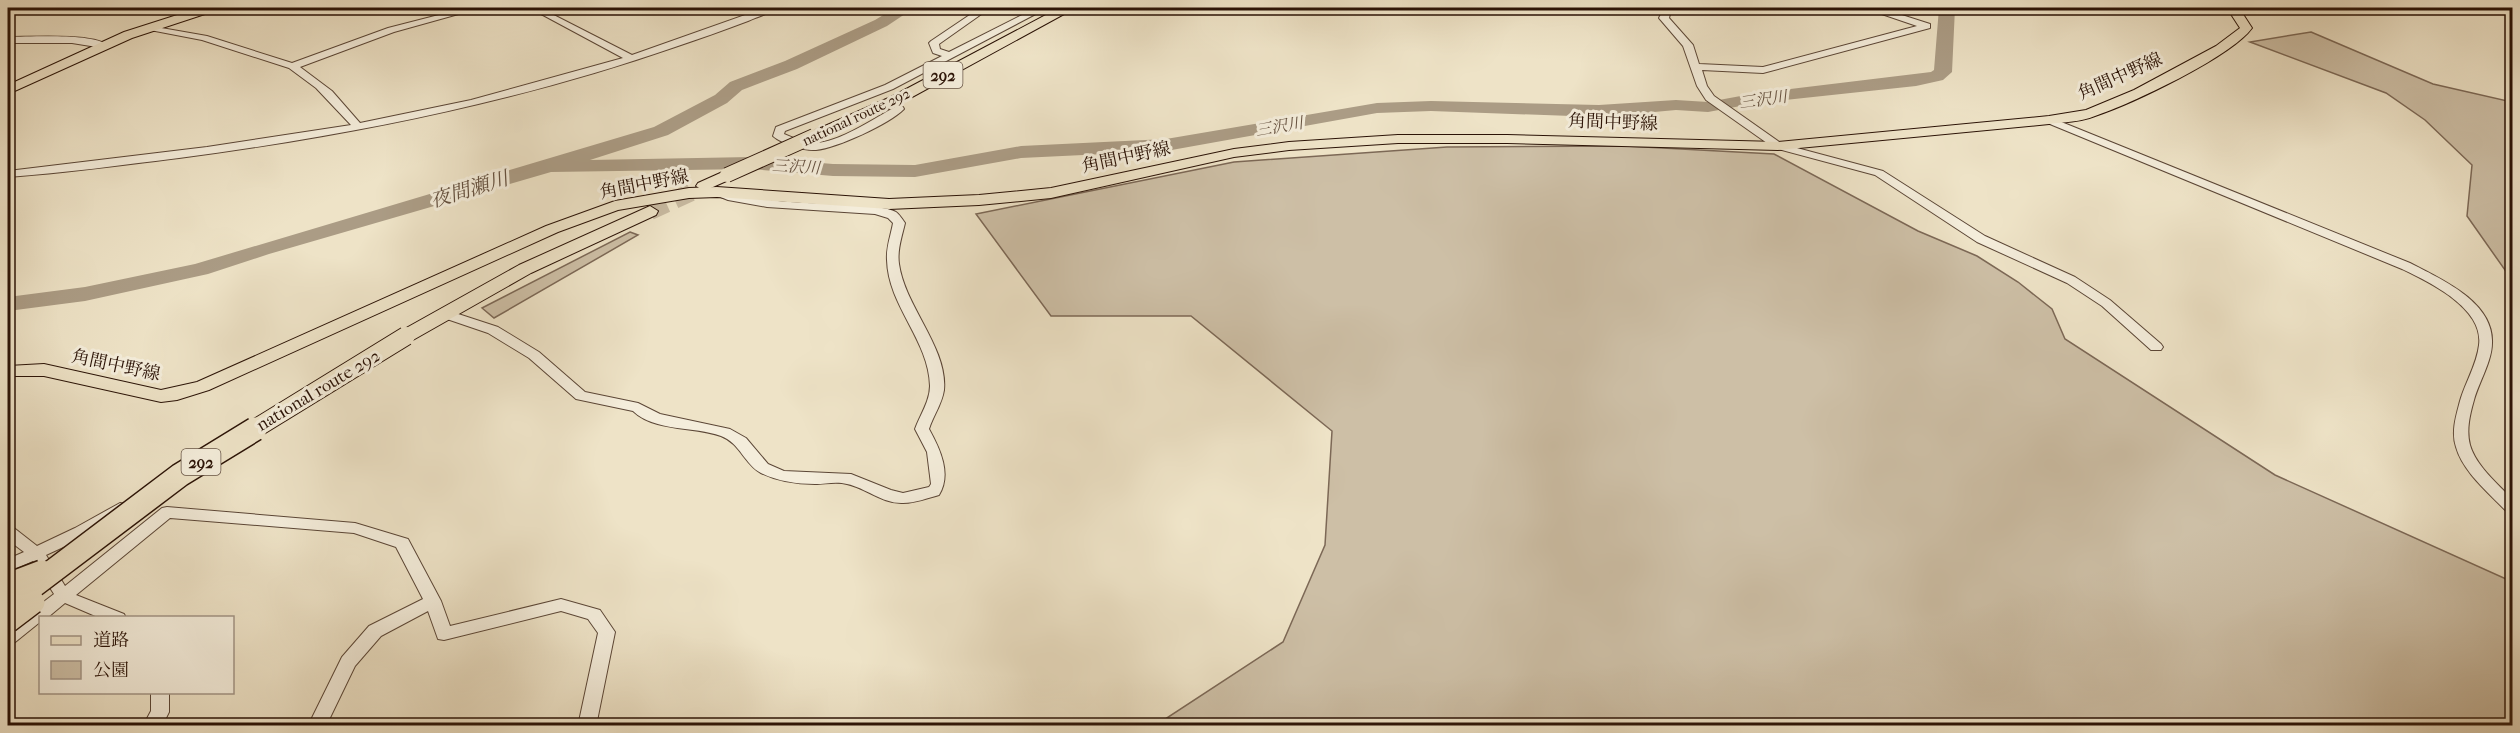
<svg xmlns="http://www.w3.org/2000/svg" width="2520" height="733" viewBox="0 0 2520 733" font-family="'IM FELL French Canon','Noto Serif JP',serif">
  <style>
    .green { fill: #cdbfa6; stroke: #7c6856; stroke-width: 1.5 }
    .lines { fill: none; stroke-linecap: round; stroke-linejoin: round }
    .river { fill: #ab9c85; fill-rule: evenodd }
    .highway-tunnel { stroke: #c7b9a0; stroke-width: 18; stroke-dasharray: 18 9; stroke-linecap: butt }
    .minor-casing { stroke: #5b4636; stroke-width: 2 }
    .major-casing { stroke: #2a1206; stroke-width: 2 }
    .highway-casing { stroke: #2a1206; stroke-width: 2 }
    .minor { fill: #f4eddb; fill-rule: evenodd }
    .major { fill: #eee3c7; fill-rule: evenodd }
    .highway { fill: #eee3c7; fill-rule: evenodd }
    .highway-bridge-far2-casing { stroke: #2a1206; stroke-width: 16; stroke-linecap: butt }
    .highway-bridge-far1-casing { stroke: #2a1206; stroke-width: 20; stroke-linecap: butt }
    .highway-bridge-casing { stroke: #2a1206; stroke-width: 26; stroke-linecap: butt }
    .highway-bridge-far2 { stroke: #eee3c7; stroke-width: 14 }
    .highway-bridge-far1 { stroke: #eee3c7; stroke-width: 18 }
    .highway-bridge { stroke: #eee3c7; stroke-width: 23 }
    .labels { text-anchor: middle; stroke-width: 6; stroke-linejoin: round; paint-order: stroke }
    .far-street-label { font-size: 15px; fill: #2a1206; stroke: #f4eddb }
    .shield { fill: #f4eddb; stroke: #675446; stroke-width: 1.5 }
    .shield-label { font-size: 16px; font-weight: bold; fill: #2a1206 }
    .far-water-label { font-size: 16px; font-style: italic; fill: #64503f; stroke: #f4eddb }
    .street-label { font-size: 18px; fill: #2a1206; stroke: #f4eddb }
    .water-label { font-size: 20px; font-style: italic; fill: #64503f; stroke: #f4eddb }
  </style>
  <rect width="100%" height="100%" fill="#eee3c7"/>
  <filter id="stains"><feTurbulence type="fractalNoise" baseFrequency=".00333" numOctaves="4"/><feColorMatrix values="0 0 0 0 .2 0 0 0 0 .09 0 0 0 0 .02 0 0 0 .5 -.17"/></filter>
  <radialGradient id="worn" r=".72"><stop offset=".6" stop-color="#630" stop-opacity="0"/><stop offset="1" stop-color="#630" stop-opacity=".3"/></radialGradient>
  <g class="green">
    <path d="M2311,32L2433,84L2512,102V280L2467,216L2472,165L2425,120L2386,93L2250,42Z"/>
    <path d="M1625,146L1774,154L1918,231L1977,256L2018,282L2052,309L2065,339L2275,475L2506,579H2512V725H1156L1283,642L1325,545L1332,431L1191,316H1051L976,214L1234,162L1447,147Z"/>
    <path d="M630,232L638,235L494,318L482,308Z"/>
  </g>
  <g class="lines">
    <path class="river" d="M895,8H914L887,26L797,69L742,90L727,103L668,135L590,160L751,157L833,164L915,165L1021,146L1166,139L1377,103L1431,101L1599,105L1676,100L1708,102L1757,93L1931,72L1934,70L1939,8H1955L1952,72L1943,80L1916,86L1757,103L1708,112L1676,110L1599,117L1431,111L1377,113L1166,151L1021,158L915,177L833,176L751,169L551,172L269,254L208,274L85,301L8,311V297L85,287L195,264L654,127L715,95L730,82L785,61L875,20Z"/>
    <path class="highway-tunnel" d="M650,211L694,191"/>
    <g class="minor-casing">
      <g id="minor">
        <path d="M466,8H480L394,32L300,67L332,91L360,123L471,100L623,58L530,8H540L632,55L765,8H777C769,14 757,17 748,21C724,30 699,39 675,47C514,103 347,136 179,158C122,165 65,173 8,177V171L207,147L351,125L316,88L289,68L202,40L150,30V26L207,36L292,63L388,28Z"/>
        <path d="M980,8H990L939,44L940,49L949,52L1036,8H1047L893,89L785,131L784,134C792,137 801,142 810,143C834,146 875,118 895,107H903L904,109C889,124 837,148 816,150C804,151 782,144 773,136L776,127L885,85L942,56L933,53L929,43L931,41Z"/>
        <path d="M1672,8H1686L1670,14L1669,18L1693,45L1699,64L1763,67L1917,26L1870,10L1869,8H1880L1930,24V28L1763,73L1702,70L1707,86L1714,96L1782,144L1883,171L1985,236L2075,277L2110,300L2161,344L2163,347L2161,350H2151L2102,306L2067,283L1977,242L1875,175L1774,148L1706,100L1697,86L1683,46L1659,18L1663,10Z"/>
        <path d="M8,37C31,37 91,33 108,45L103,48L72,43H8Z"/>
        <path d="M2049,117L2410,263C2441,279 2494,302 2492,343C2492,361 2479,382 2474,400C2470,414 2466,430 2470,445C2476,466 2498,484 2512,499V513L2507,512C2489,493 2463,472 2456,447C2451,432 2456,416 2460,401C2465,383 2477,364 2479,345C2484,308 2429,282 2402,269L2045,122V118Z"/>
        <path d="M717,189C742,195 763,200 790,202C812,204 880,203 896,212C899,214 903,220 905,223C902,236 897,250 899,264C905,307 948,348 944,390C942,404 933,416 929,429C940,449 952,474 939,495C928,498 915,503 903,503C883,504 866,488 847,484C836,481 826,484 815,484C796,484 777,481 761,473C745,465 740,443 721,436C694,426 655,432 633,411L576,399L529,358L488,333L441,317L440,314L446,310L498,327L539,352L585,392L638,403L660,414L730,429L746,438L768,464L784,471L851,474L891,490L903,493L929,487L931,484L927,452L915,429C920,415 930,401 930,386C929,340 888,306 887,260C886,247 891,235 893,223L888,218L875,214L767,207L728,200L713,194V190Z"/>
        <path d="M120,503L125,504L128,508L125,512L87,536L46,555L65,586L162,508L167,507L355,523L408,539L441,601L450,626L561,599L600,610L615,632L596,726H578L598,633L588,619L561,611L444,640L438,639L428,611L381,636L355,666L326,726H308L342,657L369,626L423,599L396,547L354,533L170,518L76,595L124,614L126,618H100L65,603L47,618H40V622L14,643L8,644V629L54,594L33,561L8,572V559L24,552L8,540V527L14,528L37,546L75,528Z"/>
        <path d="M151,692H169V712L162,726H143L151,711Z"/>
      </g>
    </g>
    <g class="major-casing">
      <g id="major">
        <path d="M199,8H216L214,11L132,38L8,94V85L124,32Z"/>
        <path d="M2227,8H2239L2252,28C2231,57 2131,104 2095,116C2081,122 2064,122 2049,124L1778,150L1507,143H1398L1289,150L1234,157L1051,198L979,205L889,209L717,197L689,198L618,210L558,232L209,390L177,400L161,402L44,376H8V366L44,364L161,390L197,382L546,226L615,201L689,188L717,187L889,199L979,195L1051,188L1234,149L1289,142L1398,135H1507L1778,142L2049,116L2086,110L2134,90L2216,46L2240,28Z"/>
      </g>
    </g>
    <g class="highway-casing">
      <g id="highway">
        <path d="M1059,8H1075L903,102L819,139H809L806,136L809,133L893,96Z"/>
        <path d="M727,170L733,172L735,175L733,178L704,191L696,186L698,183Z"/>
        <path d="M650,206L658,211L656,215L531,273L413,340H399L397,336L399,332L519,265Z"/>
      </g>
    </g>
    <use href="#minor" class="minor"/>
    <use href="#major" class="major"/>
    <use href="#highway" class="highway"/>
    <g class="highway-bridge-far2-casing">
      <path id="highway-bridge-far2" d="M727,175L814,136"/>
    </g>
    <g class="highway-bridge-far1-casing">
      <path id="highway-bridge-far1" d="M253,430L406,336"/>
    </g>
    <g class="highway-bridge-casing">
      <g id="highway-bridge">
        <path d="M8,585L42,572"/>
        <path d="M8,605L180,475L255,429"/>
        <path d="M8,621L33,602"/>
      </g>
    </g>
    <use href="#highway-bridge-far2" class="highway-bridge-far2"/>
    <use href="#highway-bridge-far1" class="highway-bridge-far1"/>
    <use href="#highway-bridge" class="highway-bridge"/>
  </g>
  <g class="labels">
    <g class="far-street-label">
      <text transform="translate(856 117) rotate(-25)" y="5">national route 292</text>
    </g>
    <g class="shield">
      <rect x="923.5" y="62" width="39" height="26" rx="4.5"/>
      <rect x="181.5" y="449" width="39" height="26" rx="4.5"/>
    </g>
    <g class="shield-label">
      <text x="943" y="81">292</text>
      <text x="201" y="468">292</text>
    </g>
    <g class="far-water-label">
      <text transform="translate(1763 99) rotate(-8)" y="6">三沢川</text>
      <text transform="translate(1279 126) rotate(-10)" y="6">三沢川</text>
      <text transform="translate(796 166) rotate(3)" y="6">三沢川</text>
    </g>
    <g class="street-label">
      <text transform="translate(2120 76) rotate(-24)" y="6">角間中野線</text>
      <text transform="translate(1613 122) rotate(2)" y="6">角間中野線</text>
      <text transform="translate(1126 157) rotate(-12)" y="6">角間中野線</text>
      <text transform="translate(644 184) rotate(-11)" y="6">角間中野線</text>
      <text transform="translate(116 365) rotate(12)" y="6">角間中野線</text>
      <text transform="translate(318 390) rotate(-31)" y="6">national route 292</text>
    </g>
    <g class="water-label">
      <text transform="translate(469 189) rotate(-17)" y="7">夜間瀬川</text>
    </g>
  </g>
  <rect width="2520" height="733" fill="none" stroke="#eee3c7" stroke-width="30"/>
  <rect x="9" y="9" width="2502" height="715" fill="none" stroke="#2a1206" stroke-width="3"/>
  <rect x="15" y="15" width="2490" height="703" fill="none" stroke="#2a1206" stroke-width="1.5"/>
  <rect x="39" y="616" width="195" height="78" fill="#f4eddb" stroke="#a39586" stroke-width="1.5"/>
  <rect x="51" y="636" width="30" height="9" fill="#eee3c7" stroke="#a39586" stroke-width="1.5"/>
  <text x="93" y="646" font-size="18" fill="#2a1206">道路</text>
  <rect x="51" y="661" width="30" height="18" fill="#cdbfa6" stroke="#a39586" stroke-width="1.5"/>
  <text x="93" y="676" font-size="18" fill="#2a1206">公園</text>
  <rect width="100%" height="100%" filter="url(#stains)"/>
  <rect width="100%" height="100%" fill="url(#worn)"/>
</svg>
